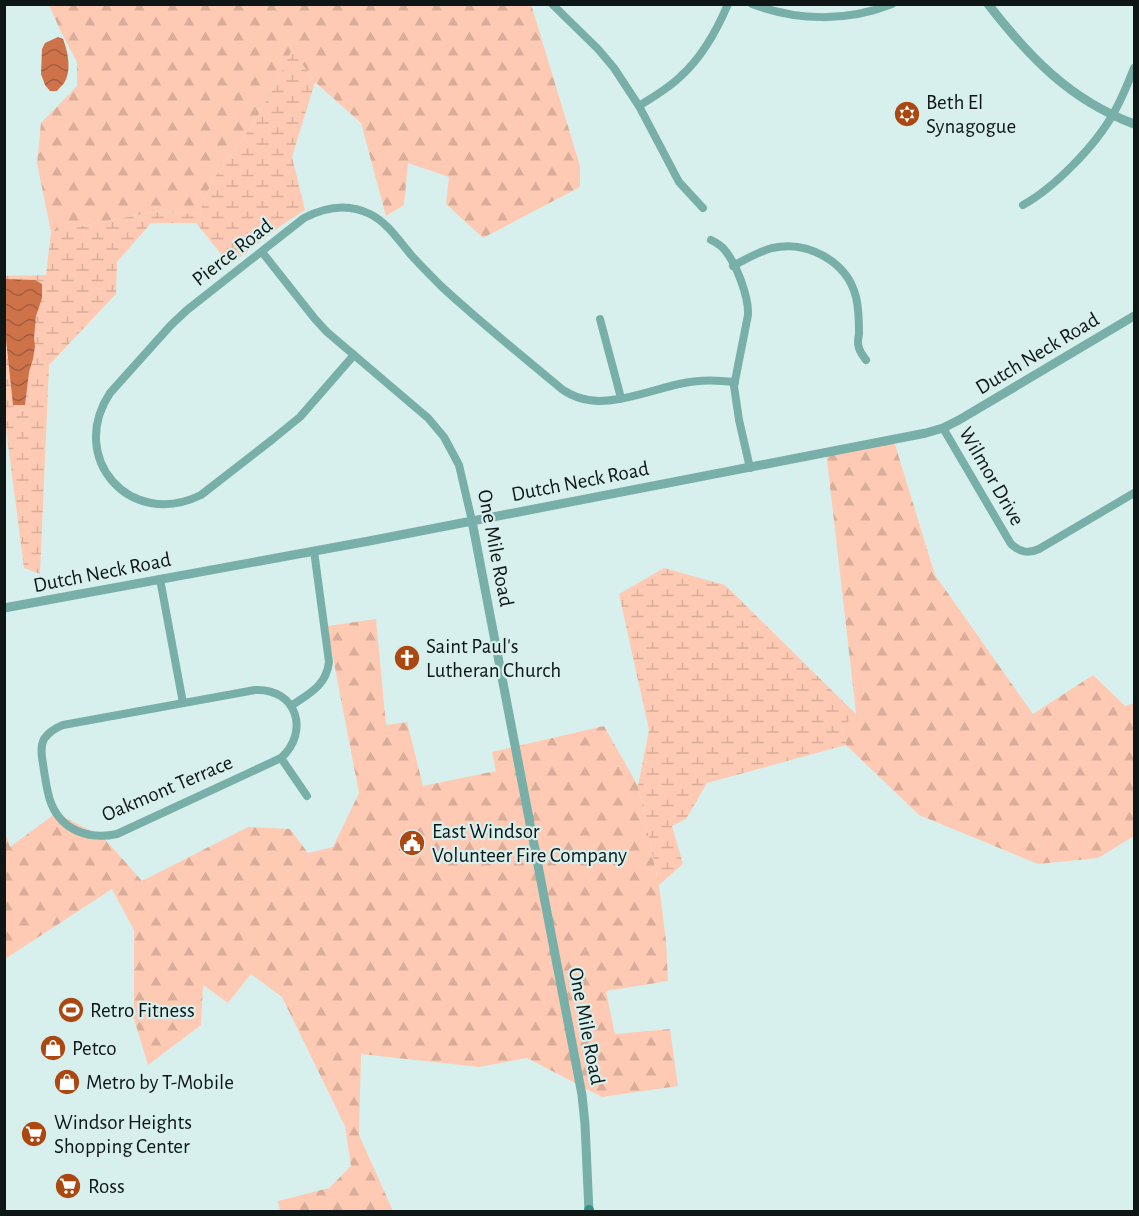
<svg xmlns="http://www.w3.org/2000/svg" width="1139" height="1216" viewBox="0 0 1139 1216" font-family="'Alegreya Sans',sans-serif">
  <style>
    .forest { fill: url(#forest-firs) }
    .wetland { fill: url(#wetland-marsh) }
    .water { fill: url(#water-waves) }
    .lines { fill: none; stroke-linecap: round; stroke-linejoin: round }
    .minor { stroke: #79afa9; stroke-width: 8 }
    .tertiary { stroke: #79afa9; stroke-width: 9 }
    .secondary { stroke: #35918a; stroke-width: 10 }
    .labels { text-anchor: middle; stroke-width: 4.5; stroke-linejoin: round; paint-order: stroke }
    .poi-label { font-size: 21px; fill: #0e1716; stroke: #d8f0ed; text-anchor: start }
    .street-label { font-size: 21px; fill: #0e1716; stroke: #d8f0ed }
  </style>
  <defs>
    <pattern id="forest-firs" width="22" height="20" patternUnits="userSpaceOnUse" patternTransform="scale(1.5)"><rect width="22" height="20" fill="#ffcab3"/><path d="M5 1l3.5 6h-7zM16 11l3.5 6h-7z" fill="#d9ad99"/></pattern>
    <pattern id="wetland-marsh" width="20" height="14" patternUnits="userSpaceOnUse" patternTransform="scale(1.5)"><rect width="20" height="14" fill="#ffcab3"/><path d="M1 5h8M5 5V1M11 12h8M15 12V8" fill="none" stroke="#d9ad99"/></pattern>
    <pattern id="water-waves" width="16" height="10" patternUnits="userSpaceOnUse" patternTransform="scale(1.5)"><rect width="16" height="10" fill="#ce724a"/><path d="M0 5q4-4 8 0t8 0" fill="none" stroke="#a65d3d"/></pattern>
  </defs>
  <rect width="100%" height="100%" fill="#d8f0ed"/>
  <g class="forest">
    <path d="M531,4L580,166V187L483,238L446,204L449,177L408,163L404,205L386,216L361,123L315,82L292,50L271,93L252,126L212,181L199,214L153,212L51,232L37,163L41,123L77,86V62L60,30L49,5Z"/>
    <path d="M893,438L935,575L1033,714L1093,675L1125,706L1134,703V836L1098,858L1038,864L919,815L846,745L842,727L856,713L826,451Z"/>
    <path d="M376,619L386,725L407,722L423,786L496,771L492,752L604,726L638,786L659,885L666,941L668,981L606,991L615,1034L670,1029L678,1086L602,1097L527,1058L479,1067L361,1054L359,1135L393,1211H280L278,1201L329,1188L351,1166L345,1126L282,997L251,974L228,1003L203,985L201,1025L148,1065L134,1019V930L112,889L5,959L4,828L10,847L56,813L103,837L142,881L248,827L290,829L308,853L333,847L359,793L327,626Z"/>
  </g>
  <g class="wetland">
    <path d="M292,50L315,82L292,157L305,210L282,225L230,265L196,223H151L117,262L116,294L49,365L40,574L24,568L5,421L4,276L46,275L51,232L153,212L199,214L212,181L252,126L271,93Z"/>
    <path d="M664,568L725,585L856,714L842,727L846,745L707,783L686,819L672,826L683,864L659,885L638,786L649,730L619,594Z"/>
  </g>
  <g class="water">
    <path d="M58,37L63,39C68,52 72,71 64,83C62,86 59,88 57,91H50L45,85L41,74L42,49L45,43Z"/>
    <path d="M5,279L35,280L42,284V298L36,316L34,338L35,346L33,359L29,372L25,405H13L5,330Z"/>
  </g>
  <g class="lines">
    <g class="minor">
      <path d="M552,4L598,49L614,68L639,106L679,182L703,208"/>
      <path d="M752,4C797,21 847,22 892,4"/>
      <path d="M639,106C653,97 669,88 681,76C702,57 717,30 728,4"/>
      <path d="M1023,205C1054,188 1096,145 1113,114C1122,99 1128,83 1134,68"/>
      <path d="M711,240C715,242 720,245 723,248C736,262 749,297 748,315L734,386L739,420L750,468"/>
      <path d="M262,252L315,319L327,332L428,418L444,437L459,465L472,521"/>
      <path d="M733,266C746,259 758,252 772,248C807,240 847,261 856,297C859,309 859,322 859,334C858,339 857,343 859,348C860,352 863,356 866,360"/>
      <path d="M600,319L621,398"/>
      <path d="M354,355L300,417L273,439L201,495C130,530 67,458 110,393L171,325L187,310L304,218C325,207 348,203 370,214C388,223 399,241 412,256C421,266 431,276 441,286C480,322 522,356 563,390C571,395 580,399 589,400C616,405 657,388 684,383C701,379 718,380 735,382"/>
      <path d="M943,428L1011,544C1020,552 1028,554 1039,549L1134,493"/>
      <path d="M160,579L183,703"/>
      <path d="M255,690C297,688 310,732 281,758L117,834C90,840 62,831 51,803C47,793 46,782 44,771C43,761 39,749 44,739C49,732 55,728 63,725Z"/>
      <path d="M291,706C310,693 326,686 329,662L314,551"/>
      <path d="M281,758L307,796"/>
    </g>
    <g class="tertiary">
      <path d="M988,4C1029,57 1070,100 1134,124"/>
      <path d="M472,521L582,1095L585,1124L589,1212"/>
      <path d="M4,608L369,541L926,433L943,428L959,420L1134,316"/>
    </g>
    <path class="secondary" d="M589,1212V1210"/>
  </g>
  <defs>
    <g id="synagogue-disc" transform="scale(1.35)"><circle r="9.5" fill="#ab4711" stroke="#d8f0ed"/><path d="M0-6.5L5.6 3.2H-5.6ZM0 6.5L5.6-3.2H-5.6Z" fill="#fff"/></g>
    <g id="church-disc" transform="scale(1.35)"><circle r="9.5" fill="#ab4711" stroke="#d8f0ed"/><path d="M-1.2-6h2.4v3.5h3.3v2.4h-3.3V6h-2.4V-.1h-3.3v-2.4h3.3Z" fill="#fff"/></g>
    <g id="civic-disc" transform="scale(1.35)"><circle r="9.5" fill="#ab4711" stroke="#d8f0ed"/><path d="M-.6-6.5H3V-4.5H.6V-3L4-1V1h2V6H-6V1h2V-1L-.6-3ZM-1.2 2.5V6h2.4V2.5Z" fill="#fff"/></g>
    <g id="stadium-disc" transform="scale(1.35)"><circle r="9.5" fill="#ab4711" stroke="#d8f0ed"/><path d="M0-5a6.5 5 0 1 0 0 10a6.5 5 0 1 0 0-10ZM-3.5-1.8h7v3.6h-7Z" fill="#fff"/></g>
    <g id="shop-disc" transform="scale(1.35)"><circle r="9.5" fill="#ab4711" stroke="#d8f0ed"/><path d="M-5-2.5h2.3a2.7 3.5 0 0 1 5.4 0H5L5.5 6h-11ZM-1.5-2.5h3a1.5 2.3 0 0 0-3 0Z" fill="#fff"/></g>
    <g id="supermarket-disc" transform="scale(1.35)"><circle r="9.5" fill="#ab4711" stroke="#d8f0ed"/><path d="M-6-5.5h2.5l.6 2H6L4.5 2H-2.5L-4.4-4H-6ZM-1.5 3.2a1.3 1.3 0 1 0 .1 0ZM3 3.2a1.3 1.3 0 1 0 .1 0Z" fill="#fff"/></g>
  </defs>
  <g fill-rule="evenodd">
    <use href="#synagogue-disc" x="907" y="114"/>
    <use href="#church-disc" x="407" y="658"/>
    <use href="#civic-disc" x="412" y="843"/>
    <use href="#stadium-disc" x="71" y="1010"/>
    <use href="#shop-disc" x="53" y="1048"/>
    <use href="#shop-disc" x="67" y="1082"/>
    <use href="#supermarket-disc" x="34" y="1134"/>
    <use href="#supermarket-disc" x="68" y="1186"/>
  </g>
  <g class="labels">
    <g class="poi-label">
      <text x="926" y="109">Beth El<tspan x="926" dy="24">Synagogue</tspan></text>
      <text x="426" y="653">Saint Paul's<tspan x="426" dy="24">Lutheran Church</tspan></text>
      <text x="432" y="838">East Windsor<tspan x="432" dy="24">Volunteer Fire Company</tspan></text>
      <text x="90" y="1017">Retro Fitness</text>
      <text x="72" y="1055">Petco</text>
      <text x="86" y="1089">Metro by T-Mobile</text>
      <text x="54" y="1129">Windsor Heights<tspan x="54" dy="24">Shopping Center</tspan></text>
      <text x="88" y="1193">Ross</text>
    </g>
    <g class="street-label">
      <text transform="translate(232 252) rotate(-38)" y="7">Pierce Road</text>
      <text transform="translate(1037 353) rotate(-31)" y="7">Dutch Neck Road</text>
      <text transform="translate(992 476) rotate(60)" y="7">Wilmor Drive</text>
      <text transform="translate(580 481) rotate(-11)" y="7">Dutch Neck Road</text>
      <text transform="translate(496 548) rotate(79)" y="7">One Mile Road</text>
      <text transform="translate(102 572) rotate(-11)" y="7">Dutch Neck Road</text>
      <text transform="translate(167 788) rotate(-23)" y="7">Oakmont Terrace</text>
      <text transform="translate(587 1026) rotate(79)" y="7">One Mile Road</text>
    </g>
  </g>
  <rect width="1139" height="1216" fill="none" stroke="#0e1716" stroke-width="12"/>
</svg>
